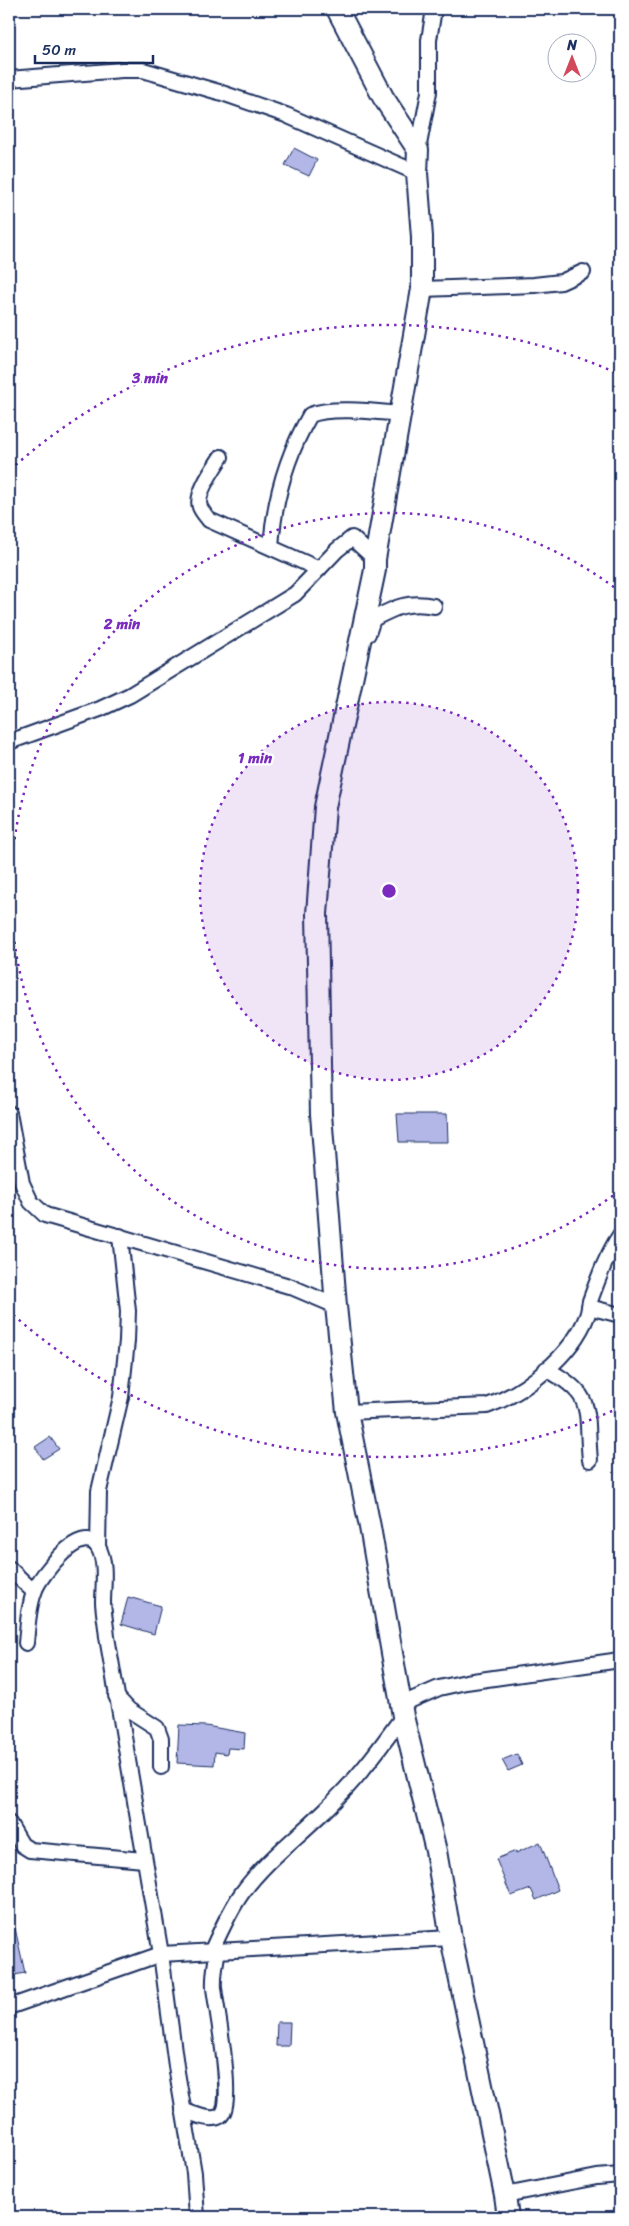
<svg xmlns="http://www.w3.org/2000/svg" width="629" height="2226" viewBox="0 0 629 2226" font-family="Sriracha,sans-serif">
  <style>
    .building { fill: #b3b7e8; stroke: #1b2f5e }
    .lines { fill: none; stroke-linecap: round; stroke-linejoin: round }
    .street-casing { stroke: #1b2f5e; stroke-width: 18 }
    .secondary-casing { stroke: #1b2f5e; stroke-width: 24 }
    .street { stroke: #fff; stroke-width: 14 }
    .secondary { stroke: #fff; stroke-width: 20 }
    .ring { fill: none; stroke: #7b2cbf; stroke-width: 2.5; stroke-dasharray: 2.5 5 }
    .centre { fill: #7b2cbf; stroke: #fff; stroke-width: 2.5 }
    .ring-label { font-size: 15px; text-anchor: middle; font-weight: bold; fill: #7b2cbf; stroke: #fff; stroke-width: 4.5; stroke-linejoin: round; paint-order: stroke }
  </style>
  <rect width="100%" height="100%" fill="#fff"/>
  <filter id="ink" filterUnits="userSpaceOnUse"><feTurbulence type="fractalNoise" baseFrequency=".02" numOctaves="2"/><feDisplacementMap in="SourceGraphic" scale="10" xChannelSelector="R" yChannelSelector="G"/><feConvolveMatrix kernelMatrix="1 2 1 2 8 2 1 2 1" color-interpolation-filters="sRGB"/></filter>
  <g filter="url(#ink)">
    <g class="building">
      <path d="M294,148L317,160L309,176L285,165Z"/>
      <path d="M397,1114H447L448,1142H399Z"/>
      <path d="M50,1437L59,1449L43,1459L35,1447Z"/>
      <path d="M128,1597L161,1606L154,1634L121,1624Z"/>
      <path d="M179,1725L206,1726L245,1733L244,1749L228,1748L227,1754L215,1752L214,1765L177,1763Z"/>
      <path d="M517,1754L522,1765L508,1771L502,1760Z"/>
      <path d="M540,1842L558,1890L536,1900L531,1889L511,1896L496,1859L516,1851V1853Z"/>
      <path d="M15,1928L25,1973L9,1976V1929Z"/>
      <path d="M277,2022H290L289,2046H276Z"/>
    </g>
    <g class="lines">
      <g class="street-casing">
        <g id="street">
          <path d="M9,79L122,70H143L222,93L286,115L417,173"/>
          <path d="M418,150L429,92V40L434,9"/>
          <path d="M422,289L534,285L561,282L583,272"/>
          <path d="M221,457C214,468 195,494 200,507C202,512 206,516 209,520L319,569"/>
          <path d="M271,547C274,501 287,455 310,415C331,406 378,412 401,414"/>
          <path d="M368,634L373,619C396,607 408,601 434,606"/>
          <path d="M9,742L100,709L130,695L295,594L337,550L352,538L375,559"/>
          <path d="M9,1113L22,1183L31,1202L45,1215L289,1286L336,1306"/>
          <path d="M589,1307L620,1315"/>
          <path d="M546,1369C597,1396 585,1410 590,1460"/>
          <path d="M347,1412L487,1406C525,1393 572,1355 587,1316C589,1311 589,1306 590,1301C598,1279 607,1254 620,1235"/>
          <path d="M98,1547L99,1491L121,1397L127,1341L128,1311L120,1236"/>
          <path d="M9,1568L34,1592"/>
          <path d="M26,1643C28,1625 28,1607 35,1590C40,1576 82,1521 98,1547C107,1562 103,1586 103,1603C104,1615 106,1626 107,1637L161,1954L176,2066L194,2173L197,2217"/>
          <path d="M116,1696L129,1710L157,1728L161,1739V1767"/>
          <path d="M402,1704L439,1688L466,1682L620,1660"/>
          <path d="M9,1823L22,1845L30,1850L144,1860"/>
          <path d="M212,1950C221,1930 230,1910 242,1893C268,1857 306,1831 336,1799C361,1774 382,1745 403,1716"/>
          <path d="M9,2007L161,1954L451,1938"/>
          <path d="M183,2110C193,2114 211,2122 220,2116C236,2107 216,2006 214,1988C213,1975 216,1962 218,1949"/>
          <path d="M505,2195L597,2177L620,2175"/>
        </g>
      </g>
      <g class="secondary-casing">
        <path id="secondary" d="M337,9L383,97L418,150L417,173L422,237V289L375,559V570L325,807L317,914L321,1114L336,1306L347,1412L370,1527L403,1716L436,1851L451,1938L505,2195L508,2217"/>
      </g>
      <use href="#street" class="street"/>
      <use href="#secondary" class="secondary"/>
    </g>
  </g>
  <circle cx="389" cy="891" r="189" fill="#7b2cbf" fill-opacity=".12"/>
  <g class="ring">
    <circle cx="389" cy="891" r="189"/>
    <path d="M619 1191A378 378 0 1 1 619 591"/>
    <path d="M619 1408A566 566 0 0 1 10 1312M10 470A566 566 0 0 1 619 374"/>
  </g>
  <circle cx="389" cy="891" r="8" class="centre"/>
  <g class="ring-label">
    <text x="150" y="383">3 min</text>
    <text x="122" y="629">2 min</text>
    <text x="255" y="763">1 min</text>
  </g>
  <rect width="629" height="2226" fill="none" stroke="#fff" stroke-width="30"/>
  <rect x="15" y="15" width="599" height="2196" fill="none" stroke="#1b2f5e" stroke-width="2" filter="url(#ink)"/>
  <g transform="translate(572 58)"><circle r="24" fill="#ffffff" stroke="#a4acbf"/>
  <path d="M0-4L9 19L0 12L-9 19Z" fill="#d1495b"/>
  <text y="-8" font-size="14" font-weight="bold" text-anchor="middle" fill="#1b2f5e">N</text>
  </g>
  <path d="M35 55v8h118v-8" fill="none" stroke="#1b2f5e" stroke-width="2.5"/>
  <text x="42" y="55" font-size="15" fill="#1b2f5e" stroke="#ffffff" stroke-width="4" paint-order="stroke">50 m</text>
</svg>
